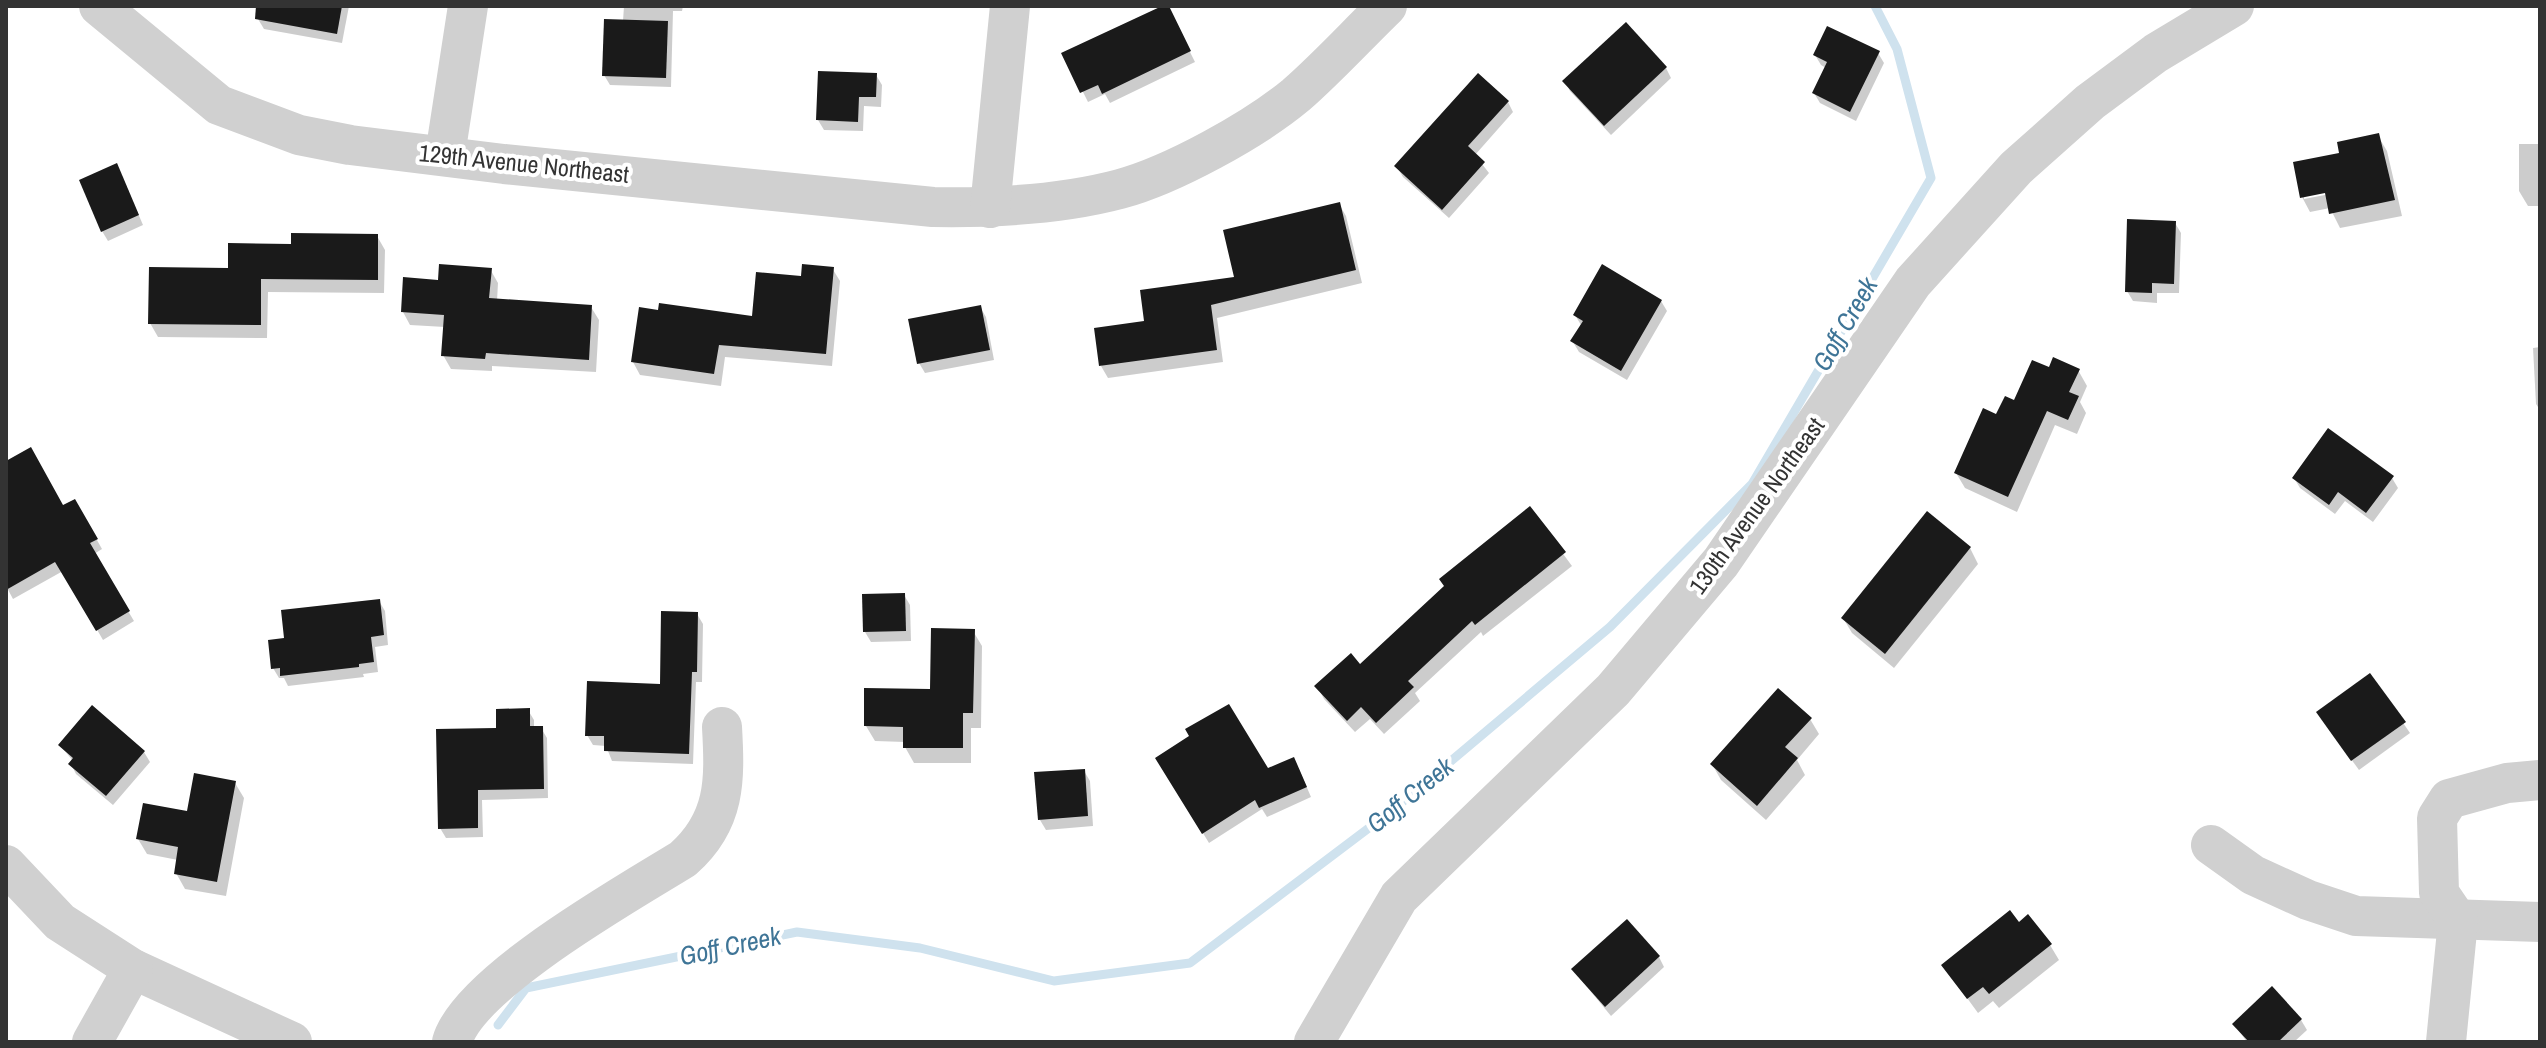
<svg xmlns="http://www.w3.org/2000/svg" width="2546" height="1048" viewBox="0 0 2546 1048" font-family="'Archivo Narrow',sans-serif">
  <style>
    .shadow { fill: #0003; fill-rule: evenodd }
    .lines { fill: none; stroke-linecap: round; stroke-linejoin: round }
    .stream { stroke: #cfe2ee; stroke-width: 9 }
    .building { fill: #1a1a1a }
    .minor { stroke: #d0d0d0; stroke-width: 40 }
    .labels { text-anchor: middle; stroke-width: 8; stroke-linejoin: round; paint-order: stroke }
    .street-label { font-size: 24px; fill: #333; stroke: #fff }
    .water-label { font-size: 26px; font-style: italic; fill: #3f7597; stroke: #fff }
  </style>
  <rect width="100%" height="100%" fill="#fff"/>
  <g class="shadow">
    <path d="M261,6H349L342,43L264,29L258,19Z"/>
    <path d="M624,6H683L682,11H673L671,87L610,85L604,75L623,21Z"/>
    <path d="M1167,6L1195,62L1110,103L1105,94L1088,102L1064,54Z"/>
    <path d="M1878,53L1884,63L1856,121L1820,103L1814,93L1826,68L1821,65L1815,55Z"/>
    <path d="M1666,68L1671,78L1611,135L1570,91L1565,81Z"/>
    <path d="M876,75L882,85L881,107L864,106L863,131L824,130L818,120Z"/>
    <path d="M1508,102L1513,112L1475,155L1489,173L1449,218L1403,177L1397,167Z"/>
    <path d="M2378,136L2387,151L2402,216L2340,228L2330,208L2310,212L2302,197L2341,154ZM2334,189L2335,193L2304,199V195Z"/>
    <path d="M2519,144H2540V209L2538,206H2528L2519,191Z"/>
    <path d="M122,176L143,225L108,241L102,231Z"/>
    <path d="M1339,204L1346,216L1362,283L1217,318L1223,362L1108,378L1101,366L1146,323L1237,278Z"/>
    <path d="M2175,223L2181,233L2179,293H2157V303L2133,301L2127,291Z"/>
    <path d="M377,236L385,250L384,293L268,292L267,338L158,337L150,323L230,270L293,246Z"/>
    <path d="M832,268L840,281L832,366L725,357L721,386L640,375L633,362L754,318Z"/>
    <path d="M490,269L498,283L497,301L591,307L599,320L596,372L492,366V371L451,369L443,355L445,327L410,325L403,312L440,282Z"/>
    <path d="M1661,301L1667,311L1627,380L1579,352L1573,342L1581,325L1575,315Z"/>
    <path d="M980,307L986,317L994,360L925,373L919,363Z"/>
    <path d="M2540,347V410L2536,404L2533,348Z"/>
    <path d="M2050,370H2078L2087,386L2080,402L2086,413L2077,434L2055,425L2017,512L1965,488L1956,473L1998,417Z"/>
    <path d="M6,463L62,508L75,501L102,549L94,554L134,621L103,640L63,571L13,599L6,586Z"/>
    <path d="M2294,478H2392L2398,488L2373,522L2345,501L2335,514L2300,488Z"/>
    <path d="M1530,509L1572,566L1483,636L1481,632L1415,693L1420,701L1384,734L1370,719L1355,732L1324,699L1317,686L1360,667Z"/>
    <path d="M1970,548L1978,564L1894,668L1852,633L1843,618Z"/>
    <path d="M904,595L910,605L911,641L871,642L865,632Z"/>
    <path d="M379,601L385,611L388,645L375,647L378,672L363,674L364,677L288,686L284,678H279L273,668L286,640Z"/>
    <path d="M697,614L703,624L702,682H696L693,764L612,761L606,746L593,745L587,735L662,686Z"/>
    <path d="M973,631L982,646L981,728H971V763H914L905,747V742L875,741L866,726L932,691Z"/>
    <path d="M2370,675L2410,733L2359,770L2324,722Z"/>
    <path d="M528,710L534,720V728H541L547,738L548,798L482,800L483,837L446,838L440,828L498,730Z"/>
    <path d="M1810,719L1819,734L1797,760L1805,775L1766,820L1721,780L1712,764Z"/>
    <path d="M60,745L144,752L150,762L113,805L76,774L71,764L73,761Z"/>
    <path d="M1158,759L1267,771L1299,769L1311,797L1267,817L1262,809L1209,843Z"/>
    <path d="M1084,771L1090,781L1093,826L1046,830L1040,820Z"/>
    <path d="M235,783L244,798L226,896L185,889L176,873L178,860L147,854L138,839L188,813Z"/>
    <path d="M2019,925L2050,945L2059,960L1999,1008L1993,1001L1978,1013L1943,965Z"/>
    <path d="M1659,957L1664,967L1611,1016L1573,970Z"/>
    <path d="M2301,1020L2307,1030L2294,1042H2247L2234,1024Z"/>
  </g>
  <g class="lines">
    <path class="stream" d="M498,1025L526,988L797,932L920,948L1054,981L1190,963L1394,809L1610,627L1752,484L1931,178L1897,49L1875,6"/>
  </g>
  <g class="building">
    <path d="M256,6H342L337,34L255,19Z"/>
    <path d="M1162,6H1169L1191,51L1102,94L1098,85L1080,93L1061,53Z"/>
    <path d="M604,19L668,21L666,78L602,76Z"/>
    <path d="M1626,22L1667,67L1604,126L1562,81Z"/>
    <path d="M1827,26L1880,51L1850,112L1812,93L1827,62L1813,55Z"/>
    <path d="M818,71L877,73L876,97H859L858,122L816,120Z"/>
    <path d="M1478,73L1509,101L1468,146L1485,162L1442,210L1394,166Z"/>
    <path d="M2379,133L2395,200L2329,214L2325,193L2300,198L2293,162L2339,153L2337,142Z"/>
    <path d="M117,163L139,215L101,232L79,180Z"/>
    <path d="M1340,202L1356,270L1211,305L1217,350L1099,366L1094,328L1144,321L1140,290L1234,277L1223,230Z"/>
    <path d="M2127,219L2176,221L2174,284L2152,283V293L2125,292Z"/>
    <path d="M291,233L378,234V280L261,279V325L148,324L149,267L228,268V243L291,244Z"/>
    <path d="M439,264L492,268L489,298L592,305L589,360L486,353L485,359L441,356L444,315L401,312L403,277L438,280Z"/>
    <path d="M802,264L834,267L826,354L719,345L714,374L631,362L639,307L658,310L659,303L752,316L756,272L801,276Z"/>
    <path d="M1602,264L1662,300L1621,371L1570,341L1583,321L1573,315Z"/>
    <path d="M981,305L990,350L917,364L908,319Z"/>
    <path d="M2053,357L2080,369L2069,392L2079,396L2068,420L2047,411L2008,497L1954,473L1983,408L1996,414L2005,396L2014,400L2032,360L2049,367Z"/>
    <path d="M2328,428L2394,476L2366,513L2338,492L2329,505L2292,478Z"/>
    <path d="M31,447L63,505L75,499L98,539L90,543L130,611L96,631L55,562L6,590V461Z"/>
    <path d="M1530,506L1566,552L1475,625L1472,621L1408,681L1414,687L1376,723L1361,707L1347,721L1314,686L1351,653L1360,664L1444,586L1439,579Z"/>
    <path d="M1927,511L1971,547L1885,654L1841,618Z"/>
    <path d="M905,593L906,631L863,632L862,594Z"/>
    <path d="M380,599L384,635L371,637L374,662L359,664V667L280,676V668L271,669L268,640L284,638L281,610Z"/>
    <path d="M661,611L698,612L697,672H692L689,754L604,751V736H585L587,681L660,684Z"/>
    <path d="M931,628L975,629L973,713H963V748H903V727L864,726V688L930,689Z"/>
    <path d="M2370,673L2406,722L2351,761L2316,712Z"/>
    <path d="M1778,688L1812,718L1785,747L1798,758L1757,806L1710,764Z"/>
    <path d="M1229,704L1268,768L1294,757L1307,787L1259,808L1255,800L1202,834L1155,758L1189,736L1185,729Z"/>
    <path d="M92,705L145,751L106,796L68,764L73,758L58,745Z"/>
    <path d="M530,708V726H543L544,789L478,790V828L438,829L436,729L496,728V709Z"/>
    <path d="M1085,769L1088,816L1038,820L1034,772Z"/>
    <path d="M194,773L236,781L217,882L174,874L178,847L136,839L143,803L187,811Z"/>
    <path d="M2010,910L2019,922L2028,914L2052,944L1989,994L1983,987L1967,999L1941,965Z"/>
    <path d="M1627,919L1660,956L1605,1007L1571,969Z"/>
    <path d="M2272,986L2302,1019L2278,1042H2249L2232,1024Z"/>
  </g>
  <g class="lines">
    <g class="minor">
      <path d="M99,6L219,105L299,135L350,145L504,164L933,207C995,208 1060,205 1120,189C1172,175 1254,130 1296,95C1328,67 1357,35 1387,6"/>
      <path d="M445,155L468,6"/>
      <path d="M990,208L1010,6"/>
      <path d="M2211,845L2253,875L2308,900L2356,916L2540,922"/>
      <path d="M6,865L60,922L133,969L292,1042"/>
      <path d="M92,1042L133,969"/>
      <path d="M452,1042C468,983 628,893 683,859C726,821 725,780 722,727"/>
      <path d="M1314,1042L1399,897L1613,690L1721,562L1913,282L2016,168L2090,102L2156,53L2234,6"/>
      <path d="M2446,1042L2458,921L2439,893L2437,818L2449,799L2507,783L2540,780"/>
    </g>
  </g>
  <g class="labels">
    <g class="street-label">
      <text transform="translate(524 164) rotate(6)" y="8">129th Avenue Northeast</text>
      <text transform="translate(1757 506) rotate(-54)" y="8">130th Avenue Northeast</text>
    </g>
    <g class="water-label">
      <text transform="translate(1845 324) rotate(-60)" y="9">Goff Creek</text>
      <text transform="translate(1410 795) rotate(-39)" y="9">Goff Creek</text>
      <text transform="translate(730 946) rotate(-12)" y="9">Goff Creek</text>
    </g>
  </g>
  <rect width="2546" height="1048" fill="none" stroke="#333333" stroke-width="16"/>
</svg>
